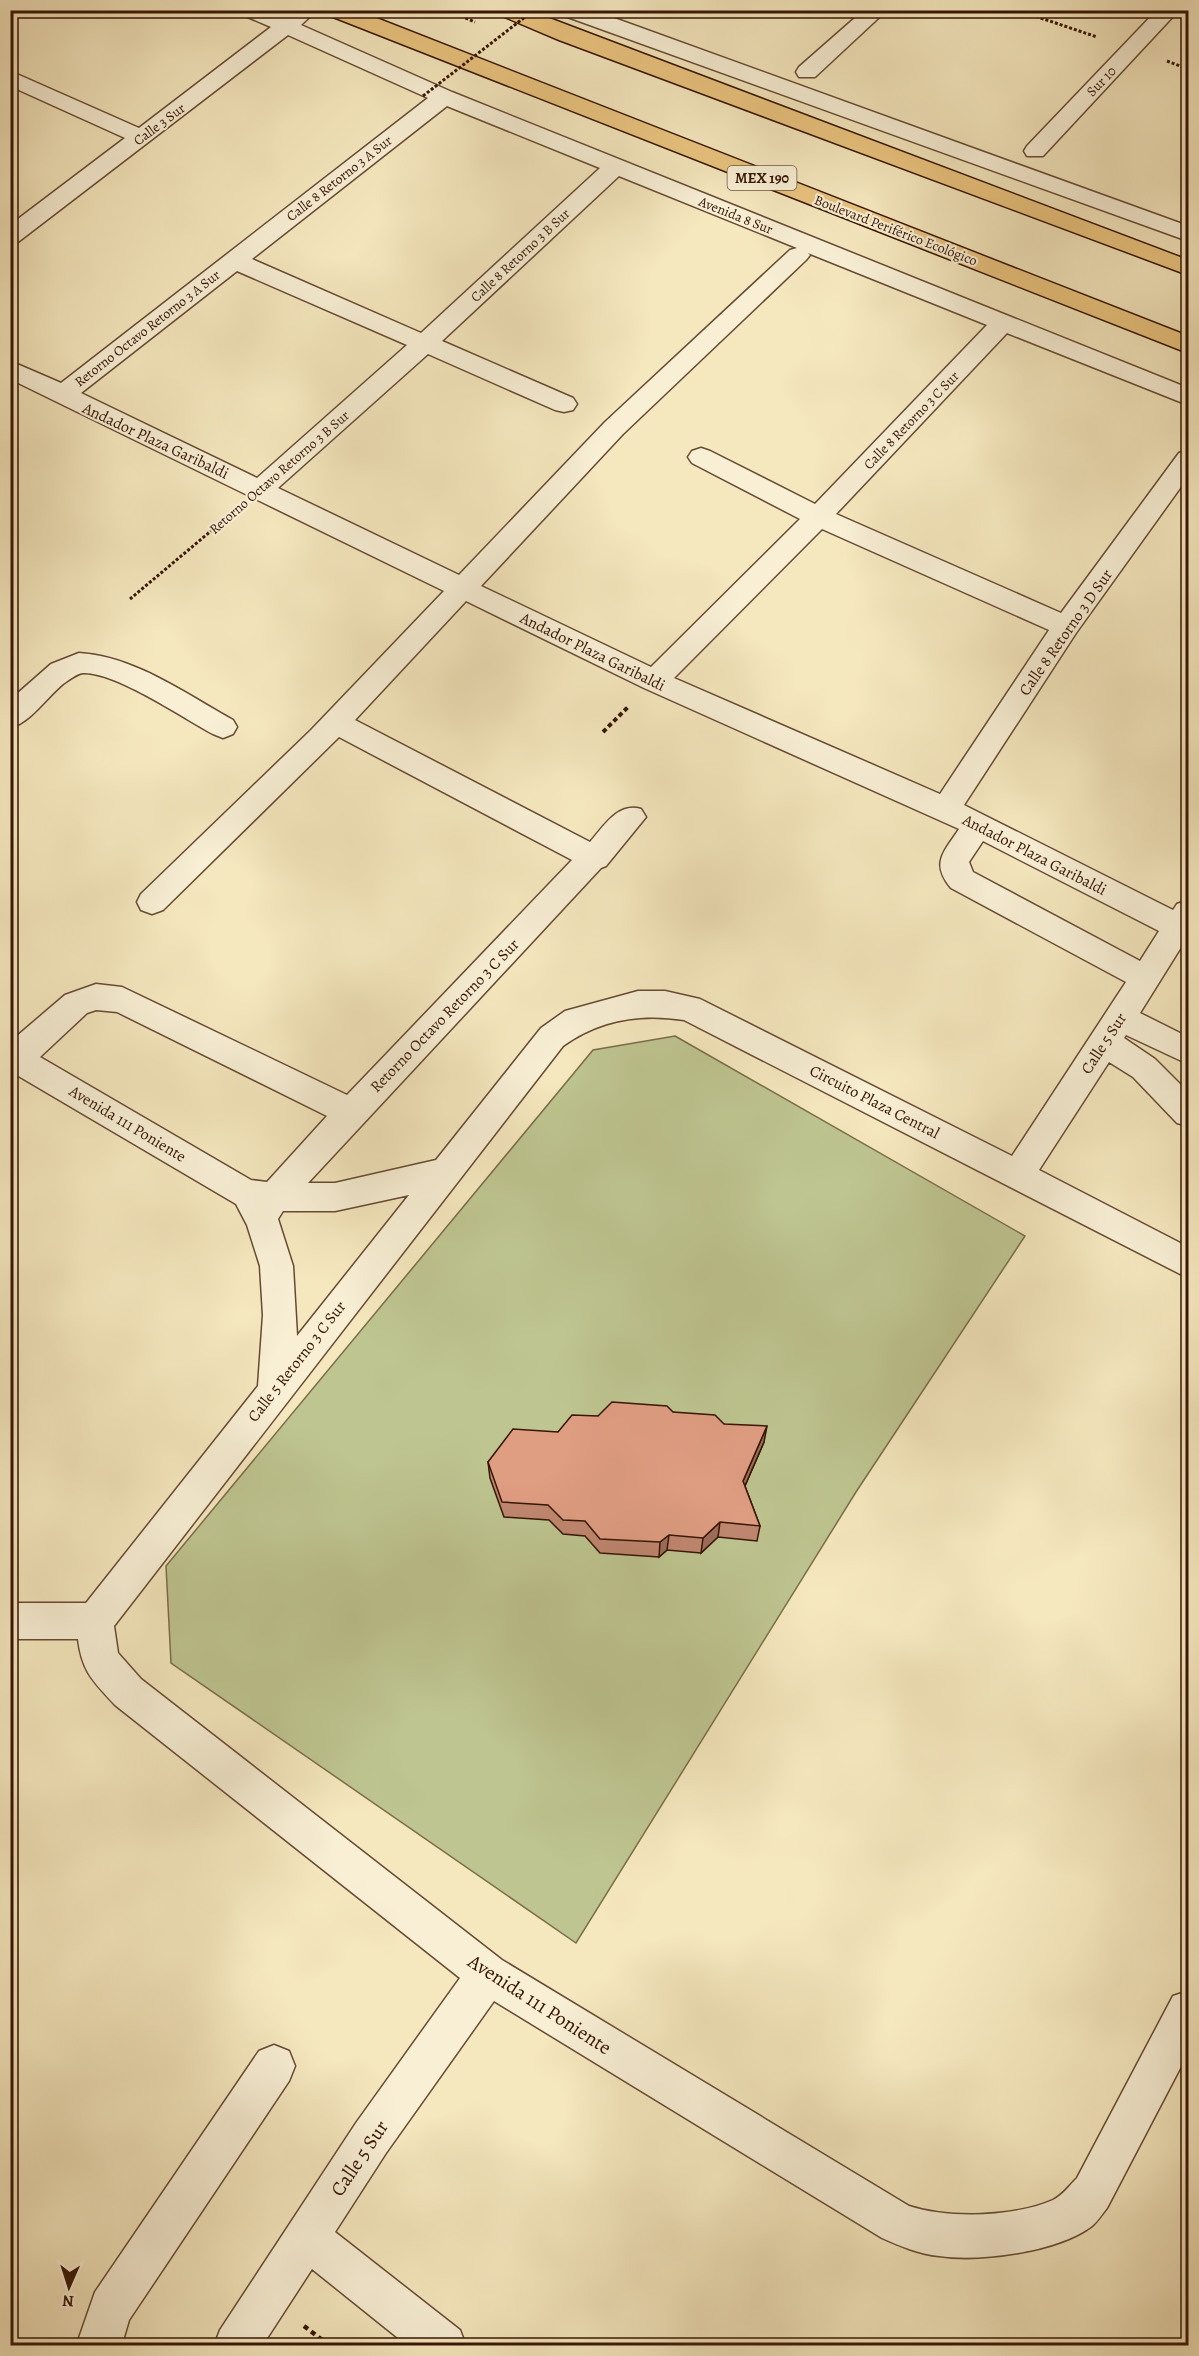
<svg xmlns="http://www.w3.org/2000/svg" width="1199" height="2356" viewBox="0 0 1199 2356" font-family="Alegreya,serif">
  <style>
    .green { fill: #bec590; stroke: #7a6d4a; stroke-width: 1.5 }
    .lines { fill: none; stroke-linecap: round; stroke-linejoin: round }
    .minor-casing { stroke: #664a32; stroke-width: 3 }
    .highway-casing { stroke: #361504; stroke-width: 3 }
    .path-far2 { stroke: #361504; stroke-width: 3; stroke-dasharray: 3 2; stroke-linecap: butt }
    .path-far1 { stroke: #361504; stroke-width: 4; stroke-dasharray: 4.5 3; stroke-linecap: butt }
    .path { stroke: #361504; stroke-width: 4.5; stroke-dasharray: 5 4; stroke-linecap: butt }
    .minor { fill: #f8efd5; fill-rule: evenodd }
    .highway { fill: #eac47f; fill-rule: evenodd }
    .path-bridge { stroke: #361504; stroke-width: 3; stroke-dasharray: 3 2; stroke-linecap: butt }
    .wall { fill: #c08770; stroke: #361504; stroke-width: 1.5 }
    .shaded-wall { fill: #9c6e5b; stroke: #361504; stroke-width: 1.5 }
    .building { fill: #df9d82; stroke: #361504; stroke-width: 1.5 }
    .labels { text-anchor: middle; stroke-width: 4.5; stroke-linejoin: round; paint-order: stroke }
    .far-street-label { font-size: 14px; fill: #361504; stroke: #f8efd5 }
    .shield { fill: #f8efd5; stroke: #705643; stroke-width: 1.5 }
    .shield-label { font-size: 15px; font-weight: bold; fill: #361504 }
    .street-label { font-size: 16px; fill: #361504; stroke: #f8efd5 }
    .near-street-label { font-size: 20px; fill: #361504; stroke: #f8efd5 }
  </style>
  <rect width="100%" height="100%" fill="#f5e7be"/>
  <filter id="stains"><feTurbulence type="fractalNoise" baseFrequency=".00333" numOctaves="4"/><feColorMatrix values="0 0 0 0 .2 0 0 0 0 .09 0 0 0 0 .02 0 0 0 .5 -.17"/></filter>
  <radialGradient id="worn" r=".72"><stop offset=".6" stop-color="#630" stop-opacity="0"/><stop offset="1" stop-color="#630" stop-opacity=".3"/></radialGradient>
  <path class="green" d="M675,1036L1025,1236L856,1492L576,1943L171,1663L166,1566L593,1050Z"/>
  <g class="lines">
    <g class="minor-casing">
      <g id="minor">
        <path d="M241,10H270L284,17L293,10H317L301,25L452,92L1188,388V405L1007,333L836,514L1061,613L1179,453L1188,450V477L1076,633L964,805L1173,910L1177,904L1188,900V936L1140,1013L1188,1037V1064L1126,1035L1124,1038L1155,1059L1188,1092V1126L1177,1123L1133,1077L1109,1062L1039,1170L1188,1247V1278L684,1020C640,1013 599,1020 563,1046L114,1626L118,1653L141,1679L502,1960L909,2206C949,2219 1014,2217 1053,2200C1063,2195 1069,2186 1077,2178L1173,1996L1188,1991V2053L1107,2208C1102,2214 1098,2221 1092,2226C1058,2252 980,2262 939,2256C919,2254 900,2246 882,2238L494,2001L386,2153L335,2232L460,2330L466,2346H408L312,2269L262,2346H214L220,2330L356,2123L460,1978L115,1705C93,1681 82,1672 78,1639H10V1603H86L258,1386L263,1315L260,1266L247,1225L236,1204L10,1071V1042L65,995L96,984L122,987L347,1095L572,860L339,737L163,910L152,914L141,910L137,902L141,894L311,730L444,591L10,379V361L61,383L428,98L288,35L18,242L10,244V225L125,138L10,86V71L139,128L271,27L243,15ZM447,106L600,168L421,333L252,259ZM619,176L797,248L790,250L605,422L459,575L278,488L428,354L555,410L564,412L573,410L577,404L573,398L442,341ZM808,253L987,325L815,504L710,451L701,448L692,451L688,457L692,463L800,519L651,667L481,586L623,434L806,260L810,255ZM237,271L407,345L257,478L81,393ZM822,529L1049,630L940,794L674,678ZM466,601L644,688L959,829C944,852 930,863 951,888L1126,982L1012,1156L700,999L665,991H638L565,1011L541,1028L436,1160L335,1183H308L601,868L606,866L646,817L641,809C618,802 604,826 590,842L355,720ZM983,841L1159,931L1140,961L973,872L969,862ZM96,1010L117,1012L327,1116L267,1182L251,1180L40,1057L87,1013ZM409,1195L297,1336L293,1266L278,1219L283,1211H335Z"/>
        <path d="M560,10H592L1188,226V241L562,15Z"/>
        <path d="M864,10H887L815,77H799L796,72L799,67Z"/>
        <path d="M1157,10H1179L1043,156H1027L1024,151L1027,146Z"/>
        <path d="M79,653C134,656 186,694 233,720L237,727L233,734L223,738L213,734C183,718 116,672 83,673C76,674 69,680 63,684C46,698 31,722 10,728V700L51,664Z"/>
        <path d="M274,2045L289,2051L295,2066L289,2081L129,2320L124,2337L127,2346H82L79,2338L95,2292L259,2051Z"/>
      </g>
    </g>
    <g class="highway-casing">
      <g id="highway">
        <path d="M326,10H356L1188,336V353L328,15Z"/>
        <path d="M498,10H528L1188,260V275L559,40L500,15Z"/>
      </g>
    </g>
    <g class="path-far2">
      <path d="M447,10L475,22"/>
      <path d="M1017,10L1097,37"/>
      <path d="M1167,61L1188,69"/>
      <path d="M130,599L230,515"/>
    </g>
    <path class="path-far1" d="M603,732L628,707"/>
    <path class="path" d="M304,2326L330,2346"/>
    <use href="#minor" class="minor"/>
    <use href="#highway" class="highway"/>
    <path class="path-bridge" d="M423,96L534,10"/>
  </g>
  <path class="wall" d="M673,1412L724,1424L764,1442L745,1486L760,1526L757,1541L718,1537L701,1553L667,1550L659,1557L600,1553L585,1536L563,1534L549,1520L504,1517L490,1478L488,1462L558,1432L598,1416Z"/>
  <g class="shaded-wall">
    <path d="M767,1426L764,1442L740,1497L743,1481Z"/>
    <path d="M720,1522L718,1537L701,1553L703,1538Z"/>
    <path d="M669,1535L667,1550L659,1557L660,1542Z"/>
  </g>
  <path class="building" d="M612,1402L667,1406L673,1412L715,1415L724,1424L767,1426L743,1481L760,1526L720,1522L703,1538L669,1535L660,1542L600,1539L585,1521L563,1520L548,1505L502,1502L488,1462L513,1429L558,1432L572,1415L598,1416Z"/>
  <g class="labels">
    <g class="far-street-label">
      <text transform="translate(1101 81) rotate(-46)" y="5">Sur 10</text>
      <text transform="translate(159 124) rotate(-37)" y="5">Calle 3 Sur</text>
      <text transform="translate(339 178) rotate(-38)" y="5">Calle 8 Retorno 3 A Sur</text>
      <text transform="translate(736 215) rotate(22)" y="5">Avenida 8 Sur</text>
      <text transform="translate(896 230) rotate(21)" y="5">Boulevard Periférico Ecológico</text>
      <text transform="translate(520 255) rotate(-43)" y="5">Calle 8 Retorno 3 B Sur</text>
      <text transform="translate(147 328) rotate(-38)" y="5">Retorno Octavo Retorno 3 A Sur</text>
      <text transform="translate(911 420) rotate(-46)" y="5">Calle 8 Retorno 3 C Sur</text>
      <text transform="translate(279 472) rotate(-41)" y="5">Retorno Octavo Retorno 3 B Sur</text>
    </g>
    <rect class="shield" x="727.5" y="166" width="69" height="24" rx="4.5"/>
    <g class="shield-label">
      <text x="762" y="183">MEX 190</text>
    </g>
    <g class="street-label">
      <text transform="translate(156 440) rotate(25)" y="6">Andador Plaza Garibaldi</text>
      <text transform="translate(1065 632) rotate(-55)" y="6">Calle 8 Retorno 3 D Sur</text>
      <text transform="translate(593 651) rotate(26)" y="6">Andador Plaza Garibaldi</text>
      <text transform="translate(1035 854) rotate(27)" y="6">Andador Plaza Garibaldi</text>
      <text transform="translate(444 1015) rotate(-46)" y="6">Retorno Octavo Retorno 3 C Sur</text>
      <text transform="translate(1103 1043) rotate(-57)" y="6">Calle 5 Sur</text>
      <text transform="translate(875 1101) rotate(27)" y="6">Circuito Plaza Central</text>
      <text transform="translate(128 1123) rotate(31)" y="6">Avenida 111 Poniente</text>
      <text transform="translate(296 1361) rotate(-52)" y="6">Calle 5 Retorno 3 C Sur</text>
    </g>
    <g class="near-street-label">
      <text transform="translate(540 2004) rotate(33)" y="7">Avenida 111 Poniente</text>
      <text transform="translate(359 2158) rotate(-56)" y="7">Calle 5 Sur</text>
    </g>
  </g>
  <rect width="1199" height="2356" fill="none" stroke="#f5e7be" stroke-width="36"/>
  <rect x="12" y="12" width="1175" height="2332" fill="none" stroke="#361504" stroke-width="3"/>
  <rect x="18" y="18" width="1163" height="2320" fill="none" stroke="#361504" stroke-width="1.5"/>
  <g transform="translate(69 2287) rotate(183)" stroke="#f8efd5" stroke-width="4.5" paint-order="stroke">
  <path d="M0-4.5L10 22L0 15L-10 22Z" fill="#361504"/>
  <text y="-9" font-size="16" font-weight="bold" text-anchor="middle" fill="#361504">N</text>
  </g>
  <rect width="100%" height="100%" filter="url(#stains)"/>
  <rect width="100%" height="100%" fill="url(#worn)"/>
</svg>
